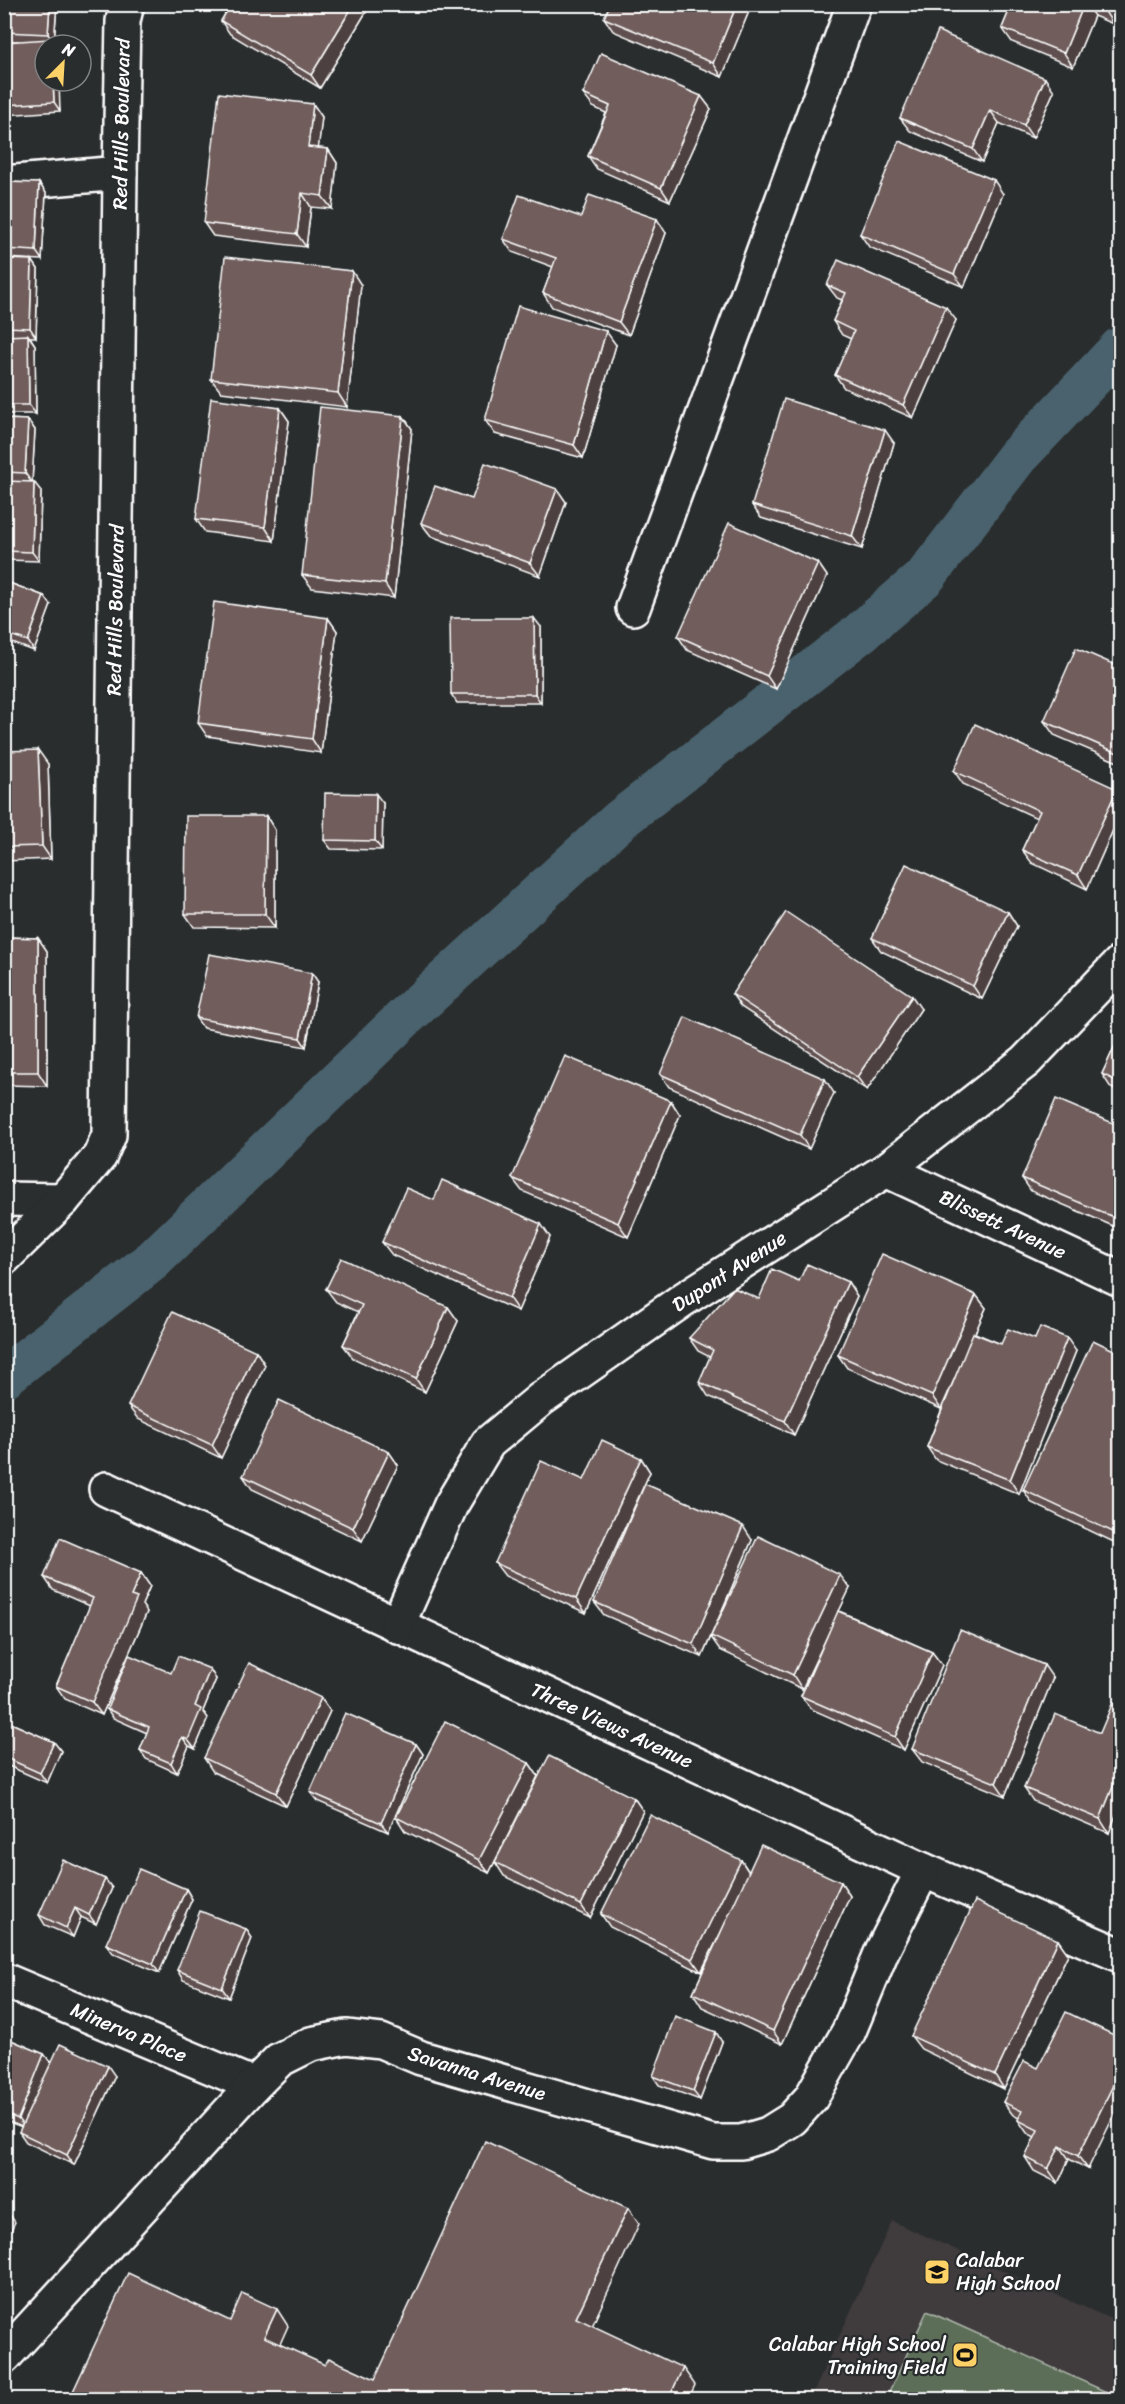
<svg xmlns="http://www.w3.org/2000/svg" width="1125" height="2404" viewBox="0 0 1125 2404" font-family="Sriracha,sans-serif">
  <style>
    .built { fill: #3f3b3c }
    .green { fill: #5c6e58; stroke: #aeb6ac; stroke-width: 1.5 }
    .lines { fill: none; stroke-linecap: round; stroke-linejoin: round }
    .canal { stroke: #49626d; stroke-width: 42 }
    .street-casing { stroke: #fff; stroke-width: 38 }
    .street { stroke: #2a2d2e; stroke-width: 33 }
    .wall { fill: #60504f; stroke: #fff; stroke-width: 1.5 }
    .shaded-wall { fill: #4e4140; stroke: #fff; stroke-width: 1.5 }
    .building { fill: #705d5c; stroke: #fff; stroke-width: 1.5 }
    .labels { text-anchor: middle; stroke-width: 4.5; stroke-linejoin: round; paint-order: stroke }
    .street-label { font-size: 20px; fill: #fff; stroke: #2a2d2e }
    .poi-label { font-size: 20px; fill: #fff; stroke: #2a2d2e; text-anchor: start }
  </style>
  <rect width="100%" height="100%" fill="#2a2d2e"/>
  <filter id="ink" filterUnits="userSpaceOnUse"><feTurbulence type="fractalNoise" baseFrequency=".0167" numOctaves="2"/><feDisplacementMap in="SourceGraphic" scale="12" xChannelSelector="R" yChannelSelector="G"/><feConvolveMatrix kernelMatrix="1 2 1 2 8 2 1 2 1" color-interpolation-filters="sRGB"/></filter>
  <g filter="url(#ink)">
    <path class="built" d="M892,2221L1120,2323V2399L810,2400Z"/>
    <path class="green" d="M927,2311L1120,2398V2399H886Z"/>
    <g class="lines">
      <path class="canal" d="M4,1377L153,1260L405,1017L620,820L860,633L925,577L1017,457L1120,348"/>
      <g class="street-casing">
        <g id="street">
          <path d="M4,183L120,173"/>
          <path d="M633,608L854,4"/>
          <path d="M886,1170L1120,1279"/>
          <path d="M4,1199L63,1200"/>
          <path d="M4,1258L63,1200L100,1156L109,1135L120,173L123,21L127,4"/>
          <path d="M106,1489L923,1870L1120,1955"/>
          <path d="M397,1626L451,1505L488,1443L541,1399L684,1299L886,1170L1026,1061L1120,963"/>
          <path d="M4,1980L254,2085"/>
          <path d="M4,2357L254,2085L279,2060L311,2044L346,2037L381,2041L421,2058L713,2142H741L768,2134L792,2119L811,2098L849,2031L882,1951L923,1870"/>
        </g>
      </g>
      <use href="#street" class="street"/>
    </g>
    <g class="wall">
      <path d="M4,4H57L54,43H53L54,45H45L60,111L4,115V42L19,41H4Z"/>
      <path d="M231,4H371L320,88L230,34L221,21Z"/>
      <path d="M610,4H752L722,77L613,31L604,18Z"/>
      <path d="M1012,4H1120V5L1113,24L1094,16L1073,67L1012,42L1002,28Z"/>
      <path d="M1054,91L1033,138L999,123L982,162L910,131L900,118Z"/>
      <path d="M583,94L701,96L711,109L670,201L597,169L588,156L606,113L593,107Z"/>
      <path d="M313,104L322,117L318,148L328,149L337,163L332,209L311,207L306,247L213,236L204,223Z"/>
      <path d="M4,182L39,183L46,193L42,260L4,258Z"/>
      <path d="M1003,194L964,287L869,247L860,234Z"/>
      <path d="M581,217L666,233L629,335L552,307L543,293L553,267L512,252L503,239Z"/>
      <path d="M4,259L32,260L38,269L36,337H30L35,345L36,414H4Z"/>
      <path d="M361,285L347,407L221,392L211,379Z"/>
      <path d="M827,285L956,320L913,418L844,388L835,375L851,339L842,335L833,321L842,300L837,298Z"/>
      <path d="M616,345L583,458L495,434L485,420Z"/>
      <path d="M280,408L289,421L274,541L205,532L196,519Z"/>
      <path d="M403,416L412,429L394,598L312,588L302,575Z"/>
      <path d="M4,419L28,420L35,430L32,481L41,491L39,561L4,560Z"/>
      <path d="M894,443L862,549L761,518L752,505Z"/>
      <path d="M557,489L566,502L540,576L431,536L421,523L472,499Z"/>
      <path d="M818,563L827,576L776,689L687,650L678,636Z"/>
      <path d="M4,581L44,596L51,605L34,651L4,640Z"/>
      <path d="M328,618L337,631L321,753L207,736L198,723Z"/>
      <path d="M541,627V703H457L451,694Z"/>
      <path d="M1120,667V763L1054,735L1044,721Z"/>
      <path d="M4,751L48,764L51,859L4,861Z"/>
      <path d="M954,771L1117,789L1120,794V814L1087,889L1032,863L1022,850L1037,818L963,784Z"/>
      <path d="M383,803L382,850L331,849L324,840Z"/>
      <path d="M266,816L275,830V928L194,927L185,914Z"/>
      <path d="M1008,912L1017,926L982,999L881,951L872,938Z"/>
      <path d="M4,937L38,938L47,951V1086L4,1085Z"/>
      <path d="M318,982L306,1047L203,1028L196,1018Z"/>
      <path d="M732,994L921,1009L867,1090L741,1007Z"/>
      <path d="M1120,1035V1092L1111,1088L1102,1074Z"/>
      <path d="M660,1074L834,1093L809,1149L669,1087Z"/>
      <path d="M671,1101L680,1115L628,1237L522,1191L512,1178Z"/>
      <path d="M1120,1126V1229L1031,1191L1022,1178Z"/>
      <path d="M434,1200L550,1237L518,1311L392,1255L382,1242Z"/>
      <path d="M799,1281L848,1282L857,1296L794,1435L708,1396L699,1382L710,1357L698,1351L689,1338L759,1299Z"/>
      <path d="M326,1289L448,1307L458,1321L425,1392L353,1358L343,1345L358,1312L336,1302Z"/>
      <path d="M976,1295L986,1308L975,1333L1001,1344L1035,1339L1076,1351L1019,1494L936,1460L927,1447L948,1393L941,1409L847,1368L838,1355Z"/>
      <path d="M256,1351L265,1365L221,1458L138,1419L128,1406Z"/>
      <path d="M1120,1353V1545L1032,1503L1023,1490Z"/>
      <path d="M389,1452L398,1465L362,1541L252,1489L243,1476Z"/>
      <path d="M641,1458L650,1472L586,1613L505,1576L495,1563Z"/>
      <path d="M752,1540L714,1630L850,1588L839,1611L932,1652L942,1665L904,1750L811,1709L801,1696L830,1630L802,1689L720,1650L711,1637L702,1657L604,1615L594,1602Z"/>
      <path d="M141,1573L150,1586L142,1605L147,1612L102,1715L65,1699L56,1686L90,1606L53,1590L44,1577Z"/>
      <path d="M171,1673L216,1679L203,1711L208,1718L195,1749L189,1746L177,1773L146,1759L140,1750L147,1733L113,1718L107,1709Z"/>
      <path d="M1053,1678L1005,1796L922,1762L912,1749Z"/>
      <path d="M330,1711L286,1806L213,1772L204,1758Z"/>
      <path d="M4,1720L54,1742L61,1751L47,1783L4,1764Z"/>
      <path d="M1100,1733L1109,1833L1033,1801L1024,1788Z"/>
      <path d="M416,1744L423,1754L388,1832L317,1801L310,1792Z"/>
      <path d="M529,1763L538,1776L489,1873L405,1831L396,1817Z"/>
      <path d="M634,1798L643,1811L590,1918L504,1876L495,1862Z"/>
      <path d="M741,1860L749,1872L841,1882L850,1896L782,2044L702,2007L693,1993L720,1934L701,1972L610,1927L601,1914Z"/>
      <path d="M105,1879L112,1888L96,1924L81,1917L73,1937L45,1925L39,1915Z"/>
      <path d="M186,1889L192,1899L159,1973L113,1953L106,1944Z"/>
      <path d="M246,1929L252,1938L229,1998L183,1980L177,1970Z"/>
      <path d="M1058,1940L1068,1954L1004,2089L921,2049L911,2036Z"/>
      <path d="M4,2037L44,2054L51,2063L115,2076L74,2165L26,2142L19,2132L22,2127L4,2120Z"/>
      <path d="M722,2042L700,2100L659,2085L653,2076Z"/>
      <path d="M1038,2068L1088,2169L1069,2159L1058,2183L1034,2171L1025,2157L1035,2137L1027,2133L1018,2120L1019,2118L1013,2115L1003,2102Z"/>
    </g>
    <g class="shaded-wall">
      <path d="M50,4H57L54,43L48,34Z"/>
      <path d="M354,4H371L320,88L311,75Z"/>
      <path d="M737,4H752L722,77L713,63Z"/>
      <path d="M1084,4H1086L1094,16L1073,67L1064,53Z"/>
      <path d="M1106,4H1120L1113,24L1104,10Z"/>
      <path d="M1045,78L1054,91L1033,138L1024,125Z"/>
      <path d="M53,81H59L60,111L54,102Z"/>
      <path d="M701,96L711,109L670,201L661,188Z"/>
      <path d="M313,104L322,117L317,160L308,147Z"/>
      <path d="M990,110L999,123L982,162L973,149Z"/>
      <path d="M328,149L337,163L332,209L322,196Z"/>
      <path d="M994,180L1003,194L964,287L954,274Z"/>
      <path d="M39,183L46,193L42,260L36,251Z"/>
      <path d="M302,193L311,207L306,247L297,234Z"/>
      <path d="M657,219L666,233L629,335L619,322Z"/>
      <path d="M32,260L38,269L36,337L30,328Z"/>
      <path d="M352,271L361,285L347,407L338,393Z"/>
      <path d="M946,307L956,320L913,418L903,405Z"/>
      <path d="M606,331L616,345L583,458L574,445Z"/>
      <path d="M28,335L35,345L36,414L29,405Z"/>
      <path d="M280,408L289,421L274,541L265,527Z"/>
      <path d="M403,416L412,429L394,598L385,584Z"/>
      <path d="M28,420L35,430L32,483L25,473Z"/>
      <path d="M885,430L894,443L862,549L852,536Z"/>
      <path d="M34,482L41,491L39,561L32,552Z"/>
      <path d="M557,489L566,502L540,576L530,563Z"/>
      <path d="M818,563L827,576L776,689L767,676Z"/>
      <path d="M44,596L51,605L34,651L28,641Z"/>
      <path d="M328,618L337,631L321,753L312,739Z"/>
      <path d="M534,618L541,627V703L535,694Z"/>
      <path d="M38,750L48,764L51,859L42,846Z"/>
      <path d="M1117,789L1120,794V814L1087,889L1078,875Z"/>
      <path d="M376,794L383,803L382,850L375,841Z"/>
      <path d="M266,816L275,830V928L265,914Z"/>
      <path d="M1008,912L1017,926L982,999L973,986Z"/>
      <path d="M38,938L47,951V1086L38,1072Z"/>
      <path d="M312,973L318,982L306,1047L300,1038Z"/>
      <path d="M912,996L921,1009L867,1090L857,1077Z"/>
      <path d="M825,1079L834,1093L809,1149L800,1135Z"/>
      <path d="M671,1101L680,1115L628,1237L618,1223Z"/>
      <path d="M1120,1208V1224L1116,1218Z"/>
      <path d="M541,1224L550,1237L518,1311L509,1298Z"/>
      <path d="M848,1282L857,1296L794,1435L785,1421Z"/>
      <path d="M976,1295L986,1308L941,1409L932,1396Z"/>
      <path d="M448,1307L458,1321L425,1392L416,1379Z"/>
      <path d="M1067,1338L1076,1351L1019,1494L1010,1480Z"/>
      <path d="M256,1351L265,1365L221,1458L212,1445Z"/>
      <path d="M389,1452L398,1465L362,1541L353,1528Z"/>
      <path d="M641,1458L650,1472L586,1613L576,1599Z"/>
      <path d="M1120,1515V1543L1113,1532Z"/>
      <path d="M743,1526L752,1540L702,1657L693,1644Z"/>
      <path d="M141,1573L150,1586L142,1605L147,1612L102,1715L92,1702L131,1596Z"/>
      <path d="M840,1575L850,1588L802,1689L793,1675Z"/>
      <path d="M932,1652L942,1665L904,1750L895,1737Z"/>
      <path d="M1044,1665L1053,1678L1005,1796L996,1783Z"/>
      <path d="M210,1669L216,1679L203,1711L208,1718L195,1749L188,1740L195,1706Z"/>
      <path d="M321,1698L330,1711L286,1806L276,1793Z"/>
      <path d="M182,1737L189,1746L177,1773L171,1763Z"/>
      <path d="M54,1742L61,1751L47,1783L40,1773Z"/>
      <path d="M416,1744L423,1754L388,1832L381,1823Z"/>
      <path d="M529,1763L538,1776L489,1873L479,1860Z"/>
      <path d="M1120,1769V1805L1109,1833L1100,1819Z"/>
      <path d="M634,1798L643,1811L590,1918L581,1905Z"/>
      <path d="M741,1860L750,1874L701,1972L692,1959Z"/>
      <path d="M105,1879L112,1888L96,1924L89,1915Z"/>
      <path d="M841,1882L850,1896L782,2044L773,2031Z"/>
      <path d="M186,1889L192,1899L159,1973L153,1964Z"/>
      <path d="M75,1908L81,1917L73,1937L66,1928Z"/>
      <path d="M246,1929L252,1938L229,1998L222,1988Z"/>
      <path d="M1058,1940L1068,1954L1004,2089L995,2075Z"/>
      <path d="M716,2032L722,2042L700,2100L693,2091Z"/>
      <path d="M44,2054L51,2063L25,2128L18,2119Z"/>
      <path d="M108,2066L115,2076L74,2165L67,2155Z"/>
      <path d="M1120,2071V2103L1088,2169L1078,2156Z"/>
      <path d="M1060,2146L1069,2159L1058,2183L1048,2169Z"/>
      <path d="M628,2208L639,2224L588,2335L576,2318Z"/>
      <path d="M8,2212L15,2222L4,2244V2220Z"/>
      <path d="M277,2309L288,2326L276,2353L264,2337Z"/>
      <path d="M683,2368L695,2385L688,2400H668Z"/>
    </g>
    <g class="building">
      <path d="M4,4H50L48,34L4,32Z"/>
      <path d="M231,4H354L311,75L221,21Z"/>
      <path d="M610,4H737L713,63L604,18Z"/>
      <path d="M1012,4H1084L1064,53L1002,28Z"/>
      <path d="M1089,4H1106L1104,10Z"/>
      <path d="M938,31L1045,78L1024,125L990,110L973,149L900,118Z"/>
      <path d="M50,39V45H45V81H53L54,102L4,105V42Z"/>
      <path d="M601,53L701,96L661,188L588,156L610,106L583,94Z"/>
      <path d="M219,93L313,104L308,147L328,149L322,196L302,193L297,234L204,223Z"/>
      <path d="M899,141L994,180L954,274L860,234Z"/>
      <path d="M4,182L39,183L36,251L4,249Z"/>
      <path d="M519,195L581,217L589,195L657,219L619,322L543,293L556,258L503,239Z"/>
      <path d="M225,257L352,271L338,393L211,379Z"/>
      <path d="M4,259L32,260L30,328L4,327Z"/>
      <path d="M838,260L946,307L903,405L835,375L854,331L833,321L846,293L827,285Z"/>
      <path d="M518,306L606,331L574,445L485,420Z"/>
      <path d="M28,335L29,405H4V336Z"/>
      <path d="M211,398L280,408L265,527L196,519Z"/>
      <path d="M784,399L885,430L852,536L752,505Z"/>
      <path d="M320,407L403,416L385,584L302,575Z"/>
      <path d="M4,419L28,420L25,473L4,472Z"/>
      <path d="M485,463L557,489L530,563L421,523L435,486L472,499Z"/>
      <path d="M4,481L34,482L32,552L4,551Z"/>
      <path d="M729,523L818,563L767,676L678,636Z"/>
      <path d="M4,581L44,596L28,641L4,633Z"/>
      <path d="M214,602L328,618L312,739L198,723Z"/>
      <path d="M450,618H534L535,694H451Z"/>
      <path d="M1120,641V655L1116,653Z"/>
      <path d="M1076,648L1120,667V754L1044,721Z"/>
      <path d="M975,724L1117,789L1078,875L1022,850L1040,811L954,771Z"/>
      <path d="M38,750L42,846L4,847V751Z"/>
      <path d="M325,793L376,794L375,841L324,840Z"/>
      <path d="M186,816H266L265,914H185Z"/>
      <path d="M906,864L1008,912L973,986L872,938Z"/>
      <path d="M786,912L912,996L857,1077L732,994Z"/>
      <path d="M4,937L38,938V1072H4Z"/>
      <path d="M209,954L312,973L300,1038L196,1018Z"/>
      <path d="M685,1017L825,1079L800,1135L660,1074Z"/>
      <path d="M1120,1035V1083L1102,1074Z"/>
      <path d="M565,1056L671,1101L618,1223L512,1178Z"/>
      <path d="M1056,1099L1120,1126V1208L1116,1218L1022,1178Z"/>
      <path d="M442,1180L541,1224L509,1298L382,1242L406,1188L434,1200Z"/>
      <path d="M882,1254L976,1295L932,1396L838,1355Z"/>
      <path d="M341,1258L448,1307L416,1379L343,1345L362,1305L326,1289Z"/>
      <path d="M807,1264L848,1282L785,1421L699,1382L713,1350L689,1338L734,1288L759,1299L772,1269L799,1281Z"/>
      <path d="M172,1312L256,1351L212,1445L128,1406Z"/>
      <path d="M1040,1327L1067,1338L1010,1480L927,1447L973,1333L1001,1344L1008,1329L1035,1339Z"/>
      <path d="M1093,1340L1120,1353V1515L1113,1532L1023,1490Z"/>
      <path d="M279,1400L389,1452L353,1528L243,1476Z"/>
      <path d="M602,1440L641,1458L576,1599L495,1563L541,1461L584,1480Z"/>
      <path d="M645,1484L743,1526L693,1644L594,1602Z"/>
      <path d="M758,1536L840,1575L793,1675L711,1636Z"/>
      <path d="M60,1538L141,1573L131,1596L137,1598L92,1702L56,1686L93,1598L44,1577Z"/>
      <path d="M838,1611L932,1652L895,1737L801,1696Z"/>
      <path d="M960,1630L1044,1665L996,1783L912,1749Z"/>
      <path d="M129,1655L171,1673L178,1656L210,1669L195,1706L201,1709L188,1740L182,1737L171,1763L140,1750L149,1727L107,1709Z"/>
      <path d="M249,1663L321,1698L276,1793L204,1758Z"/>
      <path d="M1113,1702L1120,1705V1769L1100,1819L1024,1788L1055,1714L1100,1733Z"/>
      <path d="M345,1713L416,1744L381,1823L310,1792Z"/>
      <path d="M4,1720L54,1742L40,1773L4,1757Z"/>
      <path d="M445,1721L529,1763L479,1860L396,1817Z"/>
      <path d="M549,1756L634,1798L581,1905L495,1862Z"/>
      <path d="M650,1815L741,1860L692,1959L601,1914Z"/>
      <path d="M761,1845L841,1882L773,2031L693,1993Z"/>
      <path d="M63,1860L105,1879L89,1915L75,1908L66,1928L39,1915Z"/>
      <path d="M139,1869L186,1889L153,1964L106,1944Z"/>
      <path d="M975,1901L1058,1940L995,2075L911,2036Z"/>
      <path d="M200,1911L246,1929L222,1988L177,1970Z"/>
      <path d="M1066,2012L1120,2038V2071L1078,2156L1060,2146L1048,2169L1025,2157L1038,2130L1018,2120L1022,2111L1003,2102L1024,2061L1038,2068Z"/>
      <path d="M675,2016L716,2032L693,2091L653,2076Z"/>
      <path d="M4,2037L44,2054L18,2119L4,2113Z"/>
      <path d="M60,2044L108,2066L67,2155L19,2132Z"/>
      <path d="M485,2141L628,2208L576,2318L683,2368L668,2400H69L128,2273L230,2321L242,2293L277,2309L264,2337L325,2365L329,2358L375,2379Z"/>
      <path d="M4,2211L8,2212L4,2220Z"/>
    </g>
  </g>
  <defs>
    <g id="school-square" transform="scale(1.35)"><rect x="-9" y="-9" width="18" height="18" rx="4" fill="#ffd166" stroke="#2a2d2e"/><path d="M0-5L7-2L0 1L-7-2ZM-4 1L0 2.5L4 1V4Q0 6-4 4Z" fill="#111"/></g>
    <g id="stadium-square" transform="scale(1.35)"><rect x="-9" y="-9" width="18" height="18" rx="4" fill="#ffd166" stroke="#2a2d2e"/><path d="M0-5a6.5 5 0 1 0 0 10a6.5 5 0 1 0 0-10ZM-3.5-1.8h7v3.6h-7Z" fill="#111"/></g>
  </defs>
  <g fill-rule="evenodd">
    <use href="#school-square" x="937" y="2272"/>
    <use href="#stadium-square" x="965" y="2355"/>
  </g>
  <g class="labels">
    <g class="street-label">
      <text transform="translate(121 124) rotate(-89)" y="7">Red Hills Boulevard</text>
      <text transform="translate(115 610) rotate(-89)" y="7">Red Hills Boulevard</text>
      <text transform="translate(1003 1224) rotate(25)" y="7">Blissett Avenue</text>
      <text transform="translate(729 1271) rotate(-33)" y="7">Dupont Avenue</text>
      <text transform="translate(612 1725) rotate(25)" y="7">Three Views Avenue</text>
      <text transform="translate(129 2032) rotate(23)" y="7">Minerva Place</text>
      <text transform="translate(477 2073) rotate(17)" y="7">Savanna Avenue</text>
    </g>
    <g class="poi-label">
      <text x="956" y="2267">Calabar<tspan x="956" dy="23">High School</tspan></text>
      <text x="946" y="2351" text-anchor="end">Calabar High School<tspan x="946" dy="23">Training Field</tspan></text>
    </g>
  </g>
  <rect width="1125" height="2404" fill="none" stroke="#2a2d2e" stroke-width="24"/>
  <rect x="12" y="12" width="1101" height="2380" fill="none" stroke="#fff" stroke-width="2" filter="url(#ink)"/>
  <g transform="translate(63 63) rotate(24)"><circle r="28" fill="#2a2d2e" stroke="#7f8182" stroke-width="1.5"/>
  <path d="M0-4.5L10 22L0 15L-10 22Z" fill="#ffd166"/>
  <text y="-9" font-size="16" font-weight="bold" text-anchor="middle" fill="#ffffff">N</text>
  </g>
</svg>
